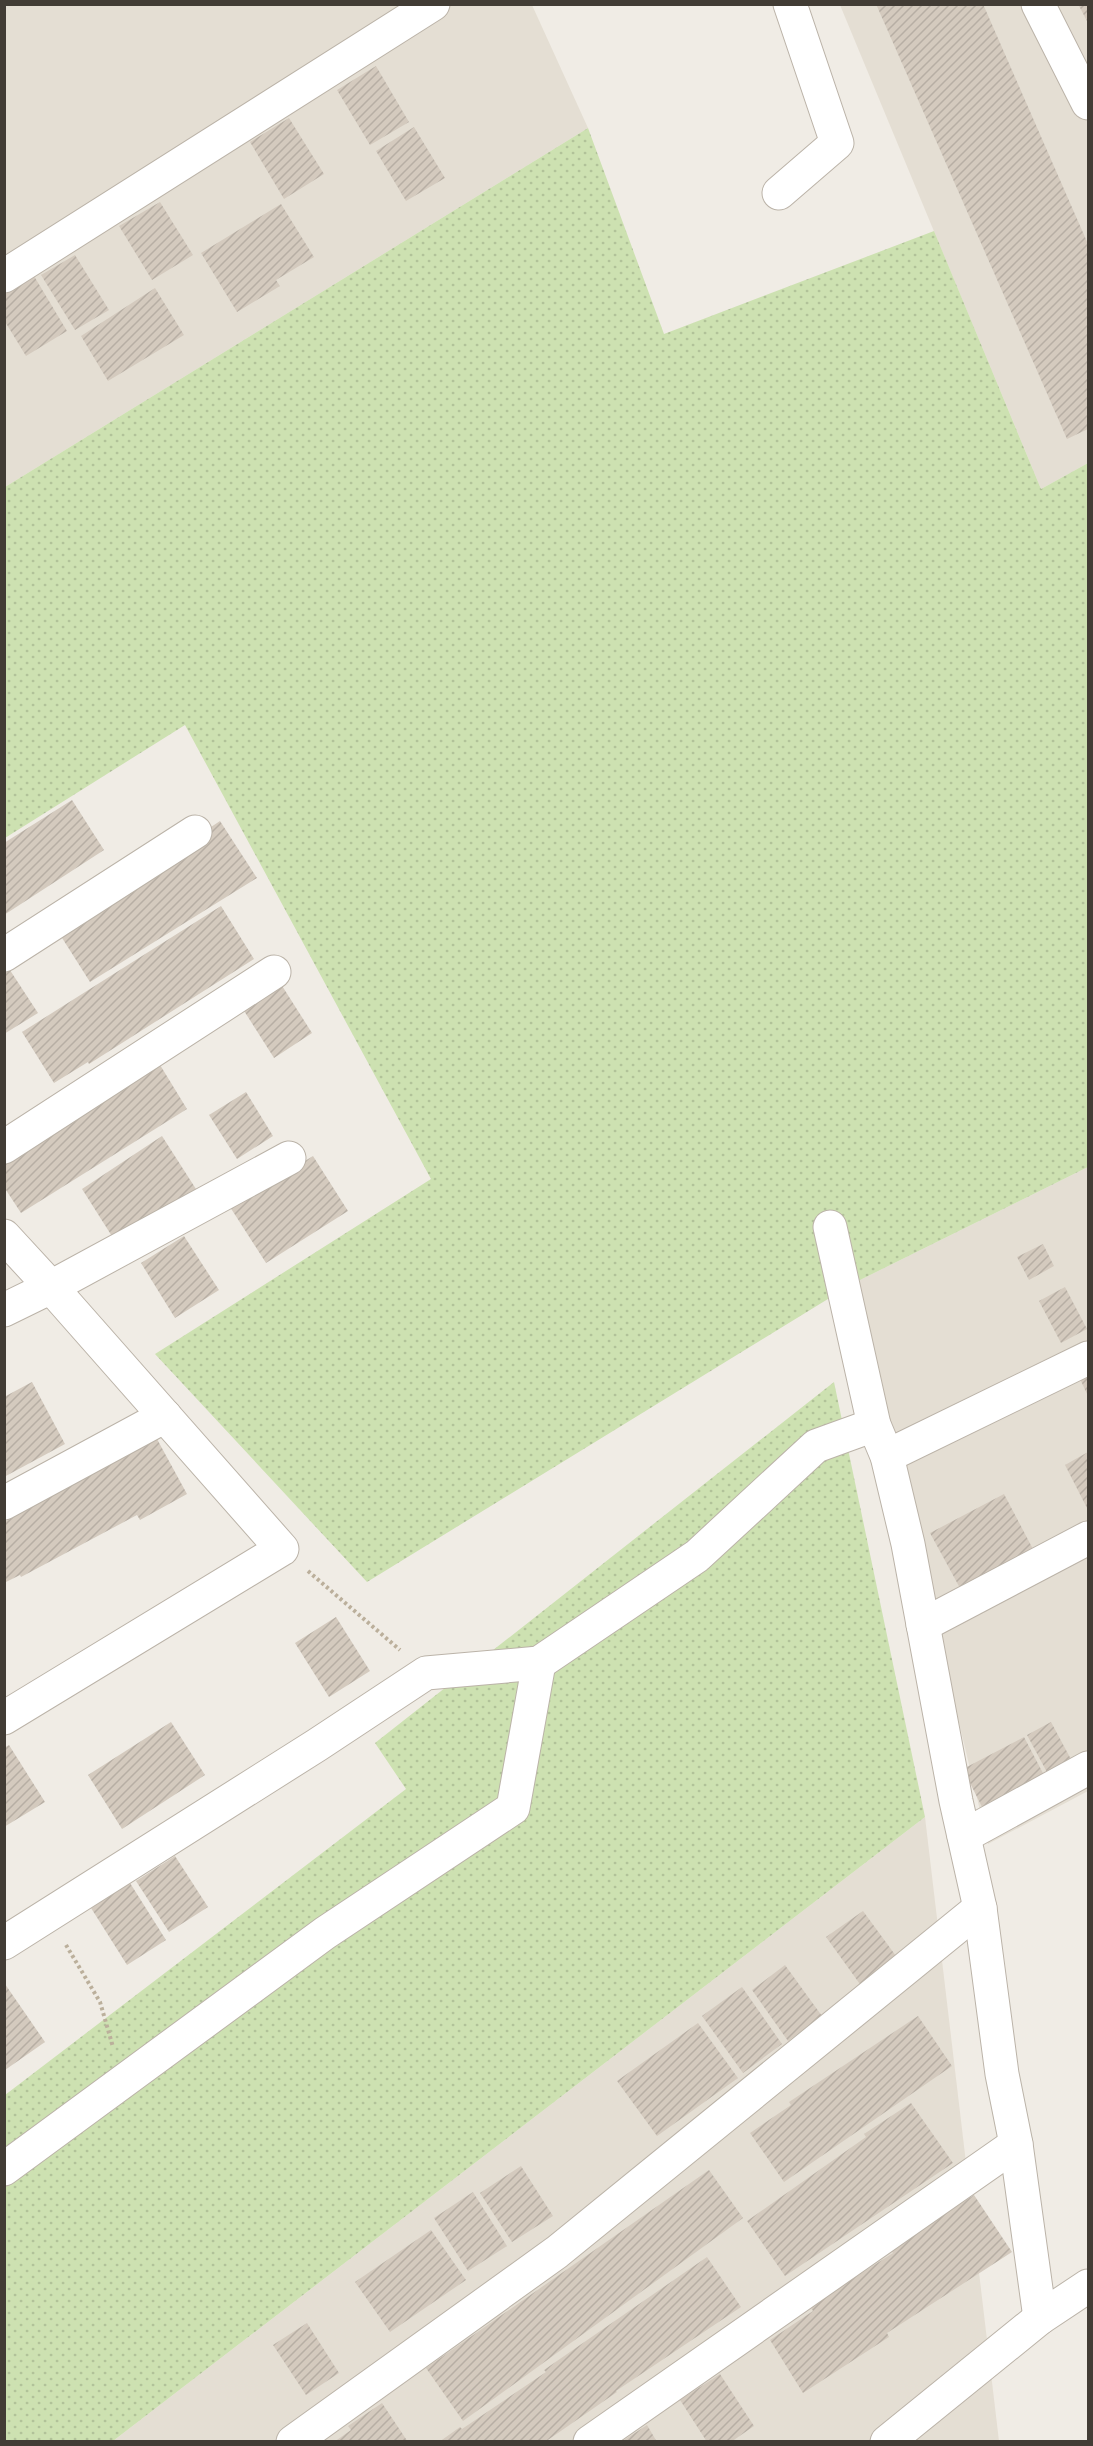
<svg xmlns="http://www.w3.org/2000/svg" width="1093" height="2446" viewBox="0 0 1093 2446" font-family="'Archivo Narrow',sans-serif">
  <style>
    .residential { fill: #e4ded3 }
    .grass { fill: url(#grass-dots) }
    .building { fill: url(#building-hatch) }
    .lines { fill: none; stroke-linecap: round; stroke-linejoin: round }
    .minor-casing { stroke: #bbb3a8; stroke-width: 35 }
    .path { stroke: #bbaf9b; stroke-width: 4; stroke-dasharray: 3 3; stroke-linecap: butt }
    .minor { stroke: #fff; stroke-width: 33 }
  </style>
  <defs>
    <pattern id="grass-dots" width="8" height="8" patternUnits="userSpaceOnUse" patternTransform="scale(1.5)"><rect width="8" height="8" fill="#cde1b1"/><path d="M2 2h.1M6 6h.1" fill="none" stroke="#b1c299" stroke-width="1.8" stroke-linecap="round"/></pattern>
    <pattern id="building-hatch" width="6" height="6" patternUnits="userSpaceOnUse" patternTransform="scale(1.5)"><rect width="6" height="6" fill="#d4cabe"/><path d="M-1 1l2-2M0 6l6-6M5 7l2-2" fill="none" stroke="#b7aea4"/></pattern>
  </defs>
  <rect width="100%" height="100%" fill="#f0ece5"/>
  <g class="residential">
    <path d="M5,5H532L588,128L5,487Z"/>
    <path d="M840,5H1088V463L1041,489Z"/>
    <path d="M1088,1167V1791L988,1844L854,1283Z"/>
    <path d="M925,1817L999,2441H113Z"/>
  </g>
  <g class="grass">
    <path d="M588,128L664,334L934,231L1041,489L1088,463V1167L854,1283L367,1582L155,1354L431,1179L185,725L5,838V487Z"/>
    <path d="M834,1382L925,1817L113,2441L5,2442V2095L406,1789L375,1743Z"/>
  </g>
  <g class="building">
    <path d="M876,4H983L1088,244V429L1067,439Z"/>
    <path d="M1078,4H1088V23Z"/>
    <path d="M376,66L409,122L370,145L337,90Z"/>
    <path d="M289,118L324,174L284,199L250,142Z"/>
    <path d="M414,127L445,178L406,201L376,151Z"/>
    <path d="M160,202L193,255L152,280L119,226Z"/>
    <path d="M281,204L314,257L276,280L280,286L237,312L201,253Z"/>
    <path d="M75,255L109,310L75,330L41,275Z"/>
    <path d="M34,276L67,331L26,356L4,320V295Z"/>
    <path d="M155,288L184,335L108,381L81,336Z"/>
    <path d="M72,800L104,850L4,915V843Z"/>
    <path d="M220,821L257,878L90,982L57,930Z"/>
    <path d="M221,906L254,959L89,1064L88,1062L54,1083L22,1032Z"/>
    <path d="M4,961L38,1013L4,1034Z"/>
    <path d="M279,981L312,1033L274,1058L241,1006Z"/>
    <path d="M157,1060L187,1109L21,1213L4,1187V1158Z"/>
    <path d="M246,1092L273,1136L237,1159L209,1115Z"/>
    <path d="M162,1136L196,1189L115,1241L82,1189Z"/>
    <path d="M313,1156L348,1211L266,1263L230,1207Z"/>
    <path d="M184,1236L219,1290L175,1318L141,1263Z"/>
    <path d="M1043,1244L1054,1266L1029,1280L1017,1257Z"/>
    <path d="M1065,1287L1087,1329L1061,1343L1039,1301Z"/>
    <path d="M1088,1374V1396L1080,1379Z"/>
    <path d="M32,1382L65,1444L4,1477V1397Z"/>
    <path d="M157,1439L187,1494L140,1520L137,1515L21,1577L20,1575L4,1583V1522Z"/>
    <path d="M1088,1452V1510L1065,1465Z"/>
    <path d="M1004,1494L1034,1551L961,1590L930,1533Z"/>
    <path d="M336,1617L370,1671L329,1697L295,1643Z"/>
    <path d="M171,1722L205,1775L122,1829L88,1775Z"/>
    <path d="M1051,1722L1073,1763L1049,1776L1027,1735Z"/>
    <path d="M1024,1737L1045,1777L983,1809L963,1769Z"/>
    <path d="M9,1745L45,1802L4,1827V1748Z"/>
    <path d="M175,1856L208,1907L169,1932L136,1881Z"/>
    <path d="M130,1883L166,1940L127,1965L91,1908Z"/>
    <path d="M863,1911L899,1960L862,1987L826,1937Z"/>
    <path d="M785,1965L822,2016L788,2041L752,1990Z"/>
    <path d="M5,1984L45,2042L5,2070Z"/>
    <path d="M742,1987L782,2044L743,2073L702,2016Z"/>
    <path d="M918,2016L952,2066L784,2182L750,2133L791,2105L789,2102Z"/>
    <path d="M698,2023L738,2078L657,2136L617,2081Z"/>
    <path d="M911,2103L953,2163L785,2276L747,2221L866,2137L864,2134Z"/>
    <path d="M521,2166L553,2216L512,2242L480,2193Z"/>
    <path d="M709,2170L743,2218L463,2421L426,2368Z"/>
    <path d="M473,2192L507,2246L468,2271L434,2218Z"/>
    <path d="M974,2195L1012,2252L887,2333L889,2337L803,2393L770,2340L813,2311L810,2306L893,2253L890,2249Z"/>
    <path d="M431,2230L466,2280L390,2332L355,2282Z"/>
    <path d="M707,2257L741,2307L616,2391L617,2392L545,2442H439L460,2427L462,2429L546,2372L544,2370Z"/>
    <path d="M307,2323L339,2373L306,2395L273,2345Z"/>
    <path d="M720,2374L754,2426L731,2442H707L680,2400Z"/>
    <path d="M382,2403L408,2442H334L351,2430L348,2426Z"/>
    <path d="M647,2425L657,2442H621Z"/>
  </g>
  <g class="lines">
    <g class="minor-casing">
      <g id="minor">
        <path d="M1038,4L1088,103"/>
        <path d="M779,193L837,143L790,4"/>
        <path d="M4,276L433,4"/>
        <path d="M4,955L195,832"/>
        <path d="M4,1147L274,972"/>
        <path d="M830,1227L874,1425L887,1456L908,1544L956,1801L980,1908L1002,2074L1016,2144L1040,2318L1088,2286"/>
        <path d="M4,1236L51,1287L289,1158"/>
        <path d="M4,1310L51,1287L282,1549L4,1718"/>
        <path d="M887,1456L1088,1358"/>
        <path d="M4,1503L165,1416"/>
        <path d="M923,1625L1088,1538"/>
        <path d="M964,1836L1088,1768"/>
        <path d="M4,1943L317,1745L426,1673L539,1663L697,1556L816,1446L874,1425"/>
        <path d="M4,2169L325,1933L513,1808L539,1663"/>
        <path d="M293,2442L557,2252L980,1908"/>
        <path d="M590,2442L1016,2144"/>
        <path d="M887,2442L1040,2318"/>
      </g>
    </g>
    <g class="path">
      <path d="M308,1571L400,1650"/>
      <path d="M66,1945L100,2002L113,2047"/>
    </g>
    <use href="#minor" class="minor"/>
  </g>
  <rect width="1093" height="2446" fill="none" stroke="#423c35" stroke-width="12"/>
</svg>
